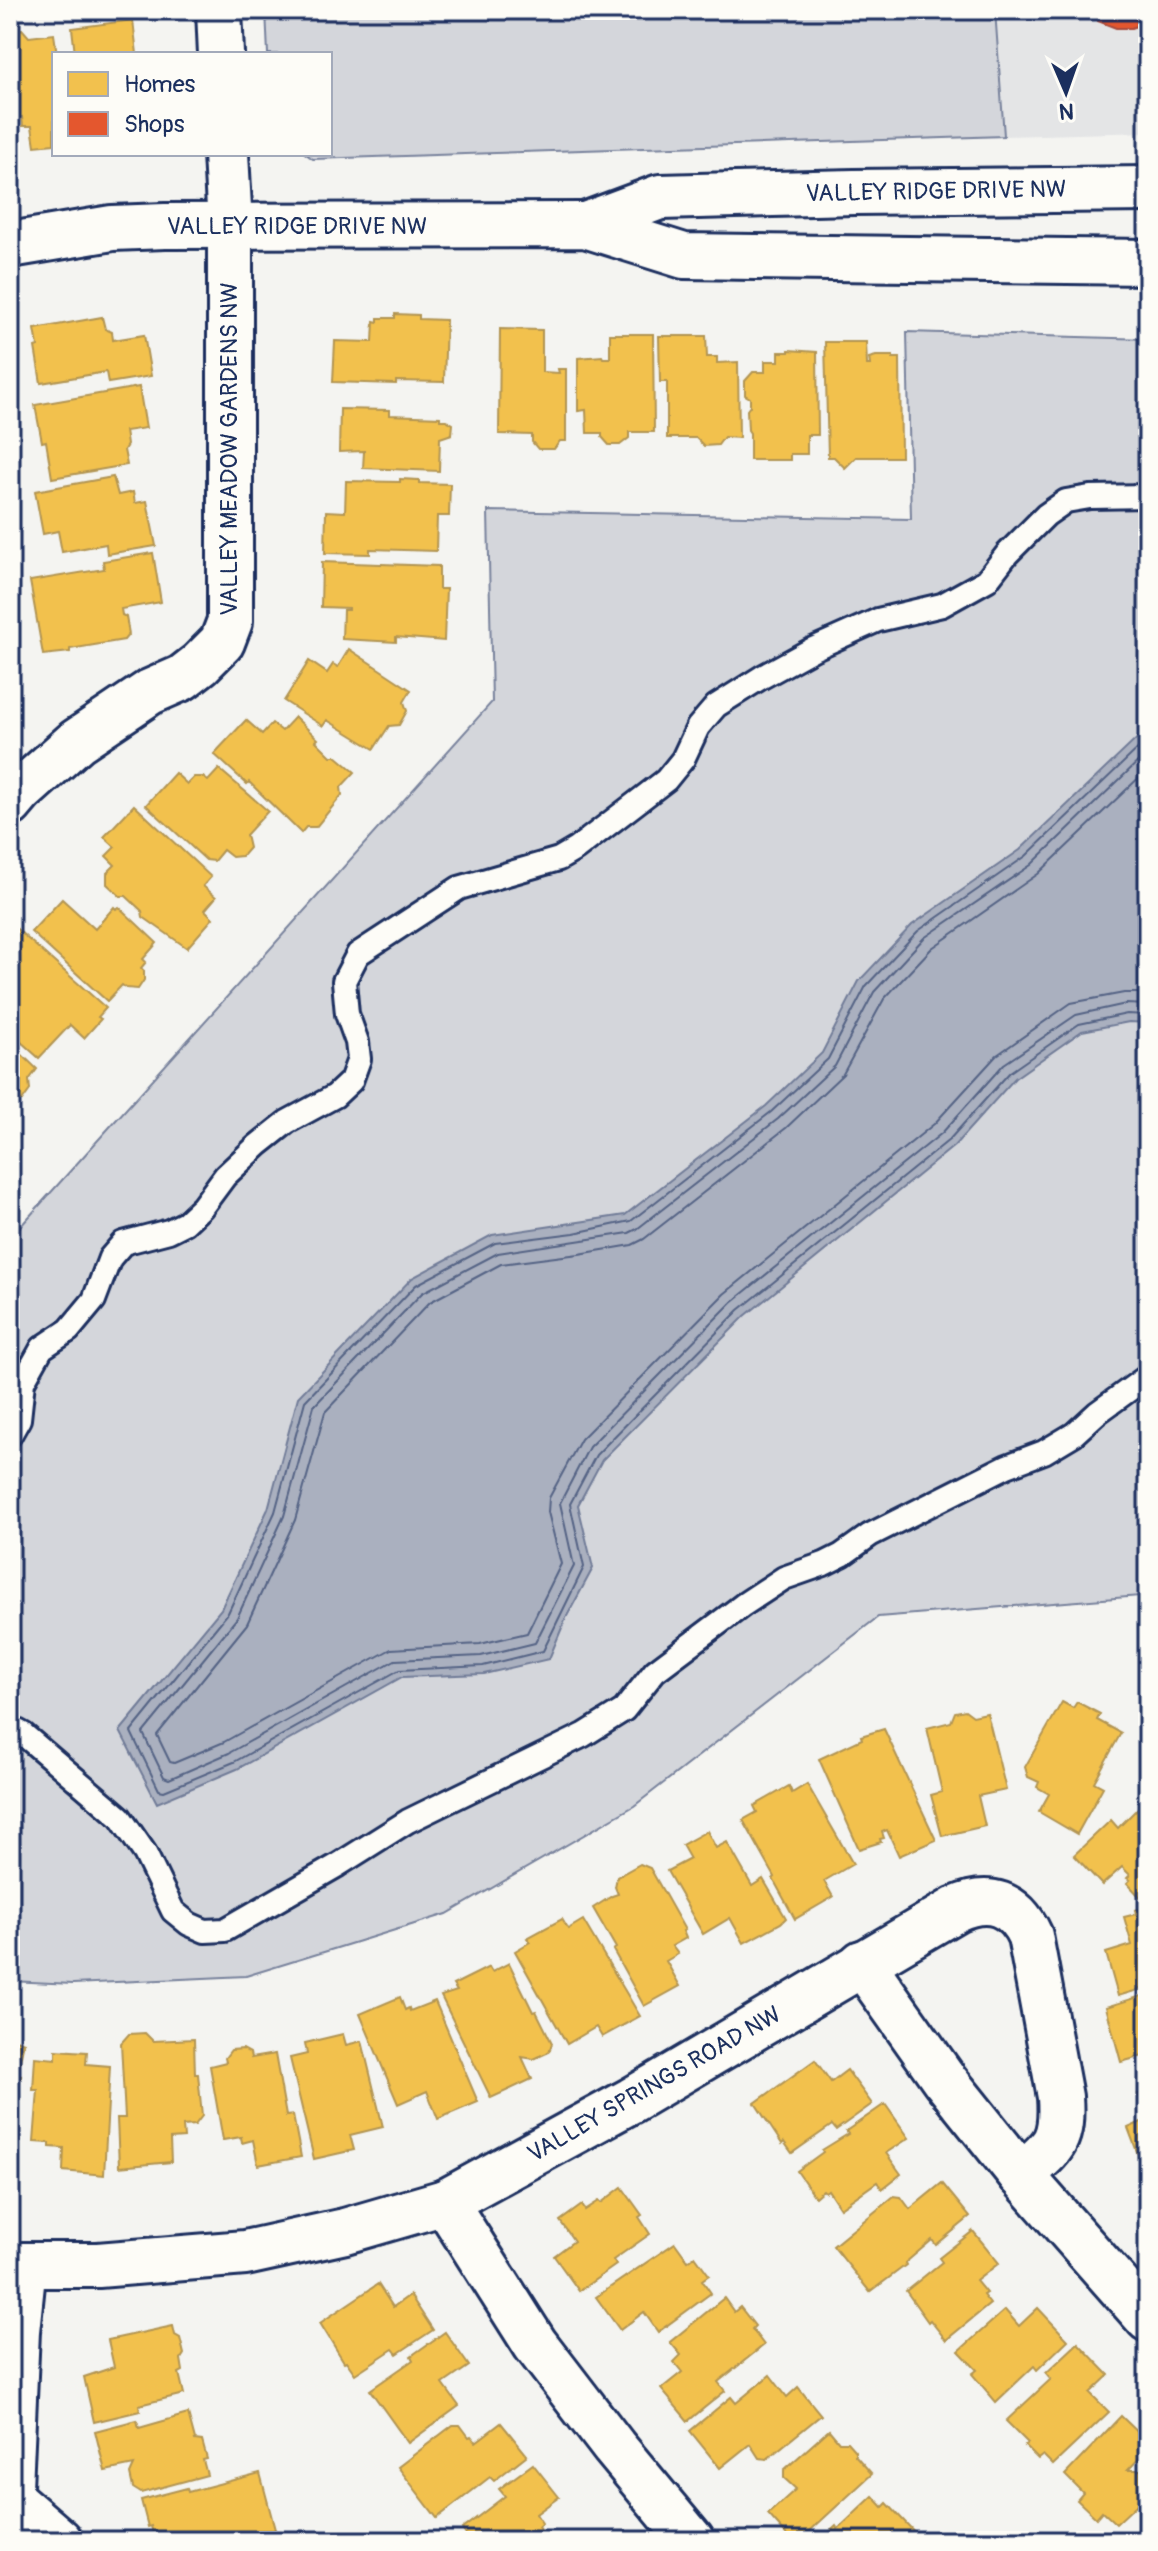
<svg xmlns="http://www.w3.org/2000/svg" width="1158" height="2551" viewBox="0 0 1158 2551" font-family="Pangolin,sans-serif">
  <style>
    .built { fill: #e4e5e6 }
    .green { fill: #d4d6db; stroke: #78829c; stroke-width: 2 }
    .water { fill: #aab0bf; stroke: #717c98; stroke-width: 2 }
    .homes { fill: #f2c14e; stroke: #b29553; stroke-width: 2 }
    .shops { fill: #e4572e; stroke: #a84b3c; stroke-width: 2 }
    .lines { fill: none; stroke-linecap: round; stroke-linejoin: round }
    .shore { stroke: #546385; stroke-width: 2 }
    .service-casing { stroke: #1b2f5e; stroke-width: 28 }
    .minor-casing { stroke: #1b2f5e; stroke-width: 50 }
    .tertiary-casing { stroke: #1b2f5e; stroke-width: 50 }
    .service { stroke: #fdfcf7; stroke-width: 22 }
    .minor { stroke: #fdfcf7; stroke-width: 44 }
    .tertiary { stroke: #fdfcf7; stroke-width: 44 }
    .labels { text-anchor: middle; stroke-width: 8; stroke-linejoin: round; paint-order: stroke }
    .street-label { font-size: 24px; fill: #1b2f5e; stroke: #fdfcf7 }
  </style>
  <rect width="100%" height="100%" fill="#f4f4f1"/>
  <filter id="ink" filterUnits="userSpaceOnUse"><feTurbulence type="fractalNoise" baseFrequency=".0125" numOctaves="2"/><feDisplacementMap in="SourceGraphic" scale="16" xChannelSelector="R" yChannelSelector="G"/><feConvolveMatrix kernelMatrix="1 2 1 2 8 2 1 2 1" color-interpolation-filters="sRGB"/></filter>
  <g filter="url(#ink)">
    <path class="built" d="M995,10H1148V132L1004,136Z"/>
    <g class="green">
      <path d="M266,10H995L1004,136L313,159L306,154H330V54H268Z"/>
      <path d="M907,332L1148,339V1604L1140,1596L878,1617L634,1806L447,1914L246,1976L73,1984L10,1981V1238L492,702L488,511L911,519Z"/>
    </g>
    <path class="water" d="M1148,728V1023L1129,1022L1082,1031L1015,1078L954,1146L745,1316L602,1460L578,1505L593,1568L566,1618L549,1659L484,1674L402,1677L237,1769L157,1803L120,1731L221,1609L268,1509L298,1397L412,1278L492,1235L625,1215L766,1106L822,1053L859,981L912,925L1020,850Z"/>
    <g class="homes">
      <path d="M133,20L137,54H75L72,28Z"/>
      <path d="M22,29L29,37L54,34L57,54H54V144L35,146L32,126H23L22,117L10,119V33L12,30Z"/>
      <path d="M395,314L419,315V319L446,320L444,382L396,381V384L333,382L335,341L373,342L374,321L378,322V318H395Z"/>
      <path d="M102,317L105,329L112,332L113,340L144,335L151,376L108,383L106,372L41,383L35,347L38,346L35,329Z"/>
      <path d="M500,329L542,330V372L559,373L558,369H566V441H560L554,449H538L532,442V435L499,434Z"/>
      <path d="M610,334H653L654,432H629V438L620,445H609L602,437V433H587L586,410L578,411V358L602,356L603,358H610Z"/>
      <path d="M659,336H706L707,357H717V363L738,362L739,438L724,437L718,445L704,446L696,438H667V382H660Z"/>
      <path d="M825,342H866L867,365H870L869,358L876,356H893V358H900L901,457H856L845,468L834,457H828Z"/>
      <path d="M789,350L817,352L818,435H807V454H790V460H750V433L748,430L747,410L750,406V398L745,395V381L753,372H765V361H779V352H789Z"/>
      <path d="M139,387L146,428L125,431L127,445L124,450L127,465L52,478L46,441L42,442L35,405Z"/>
      <path d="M340,409L390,410V415L440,417V420H446L453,424L452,434L440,438L439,471L363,468L364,451L339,452Z"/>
      <path d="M113,477L118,495L133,492L135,503L147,501L156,546L107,554L106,544L62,552L58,531L43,534L35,491Z"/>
      <path d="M400,479L419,480V483L450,484L449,516H437L436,551L370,549V554L325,553L326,511L345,512L346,481L400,482Z"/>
      <path d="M153,553L161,602L121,609L122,615L126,617L129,634L124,640L70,649V652L43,655L30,581L104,569L103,561Z"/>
      <path d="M322,562L439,566V589H446L444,641L396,637V642L342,639L343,610H349V608L321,607Z"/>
      <path d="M349,649L411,690L404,702L407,711L399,725L389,726L374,749L327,720L323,726L284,701L309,661L327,673L333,664L338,667Z"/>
      <path d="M295,717L318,739L316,741L331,756H336L355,772L341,787L342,795L316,827H306L301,833L249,782L247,784L214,754L246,720L262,734L272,723L282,731Z"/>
      <path d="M219,769L268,811L246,835L249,848L242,856L232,857L223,850L214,861L206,860L146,805L175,773L187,784L194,777H203L208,781Z"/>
      <path d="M134,805L211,877L203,886L216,897L205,910L213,918L187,948L143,917L142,911L126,896H120L107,884V873L115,865L106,856L115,847L104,837Z"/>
      <path d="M62,899L95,929L114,907L116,909L119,907L157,943L143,959L146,962L141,968L144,971V980L138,989L126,988L122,985L107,1001L31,932Z"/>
      <path d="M10,923L106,1008L98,1017L101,1019L84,1038L70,1025L39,1058L10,1032Z"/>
      <path d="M10,1043L37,1069L29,1080L30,1090L22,1101L10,1102Z"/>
      <path d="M1062,1702L1073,1708L1077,1702L1100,1714L1097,1720L1121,1733L1094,1782L1103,1787L1077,1834L1039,1812L1049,1794L1037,1787L1039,1782L1028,1777L1025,1767Z"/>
      <path d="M965,1710L973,1716L987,1713L1006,1790L978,1796L985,1826L942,1836L931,1795L942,1792L927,1728L951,1722L955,1712Z"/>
      <path d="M884,1729L936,1840L899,1856L887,1830L882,1832L884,1838L880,1839L881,1842L859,1849L819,1759L862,1739L861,1736Z"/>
      <path d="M807,1784L853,1864L824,1881L833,1897L795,1919L773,1879L775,1877L743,1820L757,1812L754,1806L789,1786L792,1793Z"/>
      <path d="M1148,1798V1897L1146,1899L1144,1897L1142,1899L1127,1883L1130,1880L1127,1878L1130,1875L1122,1867L1102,1885L1074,1855L1111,1820L1118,1828Z"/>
      <path d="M707,1831L716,1848L727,1842L752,1886L763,1879L786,1918L781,1923L744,1943L730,1918L703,1934L667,1871L690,1859L682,1845Z"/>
      <path d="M640,1864L650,1868L685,1930L683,1931L686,1938L672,1946L678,1954L666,1961L680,1986L644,2006L613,1950L616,1948L593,1908L612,1896L618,1894L615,1887L617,1877Z"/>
      <path d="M1148,1907V1987L1118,1996L1106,1953L1132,1945L1124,1917L1136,1914L1135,1910Z"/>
      <path d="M562,1919L568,1929L583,1920L640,2016L602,2037L596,2027L567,2044L515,1951L530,1942L527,1938Z"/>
      <path d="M509,1963L533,2012L536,2011L552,2043L549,2052L534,2059L522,2057L532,2079L491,2098L441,1996L457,1991L453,1985L489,1967L492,1972Z"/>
      <path d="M1148,1994V2074L1143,2056L1121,2062L1106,2007Z"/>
      <path d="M400,1997L405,2010L409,2008L410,2011L435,2001L478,2102L438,2119L427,2091L398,2104L360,2014Z"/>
      <path d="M145,2033L153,2041L194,2039L195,2074H198L202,2116L195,2125L183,2126L184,2138L170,2139L171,2162L119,2167L117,2118H125L121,2043L129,2034Z"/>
      <path d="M343,2034L346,2045L362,2041L383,2127L350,2135L354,2150L314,2159L290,2058L307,2054L305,2043Z"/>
      <path d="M10,2037L24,2042L17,2074L21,2075L10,2127Z"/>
      <path d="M243,2049L250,2053L251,2058L275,2054L286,2116L293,2115L301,2157L258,2165L253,2140L242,2143L241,2137L223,2140L210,2066L226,2062L225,2058L231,2050Z"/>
      <path d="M56,2050L87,2052L86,2064L110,2066L104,2175L63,2171L64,2148L50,2147V2143L34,2142L38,2090H33L35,2057L56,2059Z"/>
      <path d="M815,2060L831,2082L847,2070L872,2104L836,2130L832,2125L792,2153L784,2142L782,2144L755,2103Z"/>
      <path d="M1148,2090V2168L1144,2170L1128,2128L1148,2119L1138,2094Z"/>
      <path d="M885,2104L909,2138L886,2153L901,2174L882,2189L877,2182L840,2208L828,2190L825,2192L823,2190L815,2197L797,2171L823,2152L822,2150L848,2134L846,2131Z"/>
      <path d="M942,2183L970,2217L936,2245L932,2240L905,2263L906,2265L870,2292L833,2246L894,2196L901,2197L910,2209Z"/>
      <path d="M622,2187L642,2215L639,2217L650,2234L613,2260L616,2265L579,2291L554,2256L574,2241L560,2221L582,2205L585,2210L599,2201L601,2203Z"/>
      <path d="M973,2231L999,2263L976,2281L986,2293L983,2295L990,2304L946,2340L930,2320L928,2322L906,2291L942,2262L939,2258Z"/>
      <path d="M675,2243L688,2261L695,2256L709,2275L702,2280L711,2293L658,2332L644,2312L620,2330L596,2297Z"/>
      <path d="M378,2284L393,2307L410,2295L433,2330L397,2354L393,2349L355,2374L346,2361L344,2362L320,2323Z"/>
      <path d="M724,2298L734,2312L740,2307L755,2326L752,2329L764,2345L718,2382L725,2391L688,2421L661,2389L682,2372L674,2362L681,2355L670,2342Z"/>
      <path d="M1038,2308L1068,2340L1037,2370L1034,2366L996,2402L972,2374L977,2370L959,2351L1005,2310L1019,2326Z"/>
      <path d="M173,2326L175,2335L180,2338L184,2354L181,2359L183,2371L179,2373L184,2394L139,2405L140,2411L94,2422L84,2377L114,2367L108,2340Z"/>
      <path d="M445,2332L469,2366L443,2384L459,2406L408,2443L370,2390L413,2360L411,2356Z"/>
      <path d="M1078,2343L1109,2375L1090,2393L1109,2412L1053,2465L1043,2455L1038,2459L1025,2446L1028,2443L1006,2421L1051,2379L1046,2373Z"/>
      <path d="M770,2375L787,2397L798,2387L821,2415L767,2459L759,2458L750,2444L720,2468L690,2431L731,2397L736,2403Z"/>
      <path d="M188,2414L195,2440L202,2441L207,2459L203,2460L207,2475L141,2493L133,2488L130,2474L134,2465L105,2471L95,2431L137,2420L139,2428Z"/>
      <path d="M1121,2416L1148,2442V2449L1128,2470H1141L1148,2476V2494L1116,2524L1102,2511L1096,2518L1077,2500L1083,2493L1065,2475Z"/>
      <path d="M501,2423L527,2455L494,2481L490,2477L437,2518L398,2467L453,2425H460L469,2437L471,2436L476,2442Z"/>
      <path d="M829,2430L839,2442H847L855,2451V2455L872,2474L799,2541H792L768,2514L796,2489L784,2478V2470Z"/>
      <path d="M533,2464L559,2497L536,2514L542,2523L538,2527L546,2538L543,2541H465L466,2535L462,2529L505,2496L499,2489Z"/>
      <path d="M260,2473L278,2541H174L173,2539L155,2541L151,2526L148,2527L141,2500L187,2488L188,2492Z"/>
      <path d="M873,2496L883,2507L887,2503L922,2540L820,2541L836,2526L838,2529Z"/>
    </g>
    <path class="shops" d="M1096,10H1148V22L1131,28H1116L1098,21Z"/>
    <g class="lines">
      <g class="shore">
        <path d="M1148,739L1026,856L918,931L866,986L828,1059L771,1112L631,1221L574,1233L495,1243L416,1285L305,1401L275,1512L228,1613L131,1732L159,1790L164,1791L234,1762L399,1670L483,1666L543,1651L584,1567L570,1504L596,1455L739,1310L949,1140L1010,1072L1079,1024L1127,1014L1148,1015"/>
        <path d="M1148,752L1031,865L924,938L874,992L835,1066L778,1119L637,1229L629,1233L498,1253L422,1293L314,1406L284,1516L237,1618L143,1733L164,1777L169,1779L229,1753L395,1660L481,1656L535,1643L574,1566L560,1503L589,1447L732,1302L942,1133L1004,1064L1076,1015L1126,1004L1148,1005"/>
        <path d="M1148,769L1038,874L932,948L884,999L843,1074L786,1128L644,1239L632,1245L579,1254L501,1264L430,1302L325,1412L295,1520L247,1624L157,1735L170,1762L174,1763L224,1742L391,1649L480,1644L527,1633L561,1564L548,1512L549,1498L581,1439L724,1294L934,1124L997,1055L1071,1003L1124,993H1148"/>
      </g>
      <g class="service-casing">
        <g id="service">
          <path d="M10,1435L19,1419L23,1382L42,1348L69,1330L94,1300L110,1258L123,1243L169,1231L185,1223L202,1207L225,1176L258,1145L287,1122L335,1096L351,1081L359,1059L357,1042L347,1014L344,981L358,954L459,888L559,859L576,849L666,780L683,759L698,727L716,706L762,677L813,649L878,620L942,605L987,580L1007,554L1046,515L1066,501L1090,497L1148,496"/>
          <path d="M10,1727L23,1734L120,1817L145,1853L173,1911L189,1924L205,1931L225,1930L338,1865L408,1821L584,1735L624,1710L655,1671L743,1605L784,1578L824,1564L842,1555L870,1535L1007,1466L1044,1452L1074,1434L1097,1413L1148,1376"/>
        </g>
      </g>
      <g class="minor-casing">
        <g id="minor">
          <path d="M219,10L221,54"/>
          <path d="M10,804L21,791L77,741L150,692L182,678L200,664L222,642L230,621V226L226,154"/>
          <path d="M862,1963L944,2079L1021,2175L1148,2319"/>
          <path d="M10,2267L24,2265H98L245,2253L345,2231L445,2202"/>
          <path d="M10,2487L17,2331L24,2265"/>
          <path d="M10,2498L60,2541"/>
          <path d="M692,2541L614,2447L535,2344L445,2202L632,2100L956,1909C989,1894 1015,1903 1030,1936L1060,2097C1063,2142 1054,2147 1021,2175"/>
        </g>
      </g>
      <g class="tertiary-casing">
        <g id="tertiary">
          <path d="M585,225L660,197L854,192L1148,189"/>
          <path d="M10,245L112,228L165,226L585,225L684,256L1148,262"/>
        </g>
      </g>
      <use href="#service" class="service"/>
      <use href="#minor" class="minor"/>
      <use href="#tertiary" class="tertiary"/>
    </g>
  </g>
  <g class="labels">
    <g class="street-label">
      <text transform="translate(936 191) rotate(-1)" y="8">VALLEY RIDGE DRIVE NW</text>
      <text x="297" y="234">VALLEY RIDGE DRIVE NW</text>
      <text transform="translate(229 449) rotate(-90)" y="8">VALLEY MEADOW GARDENS NW</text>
      <text transform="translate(654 2084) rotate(-30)" y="8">VALLEY SPRINGS ROAD NW</text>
    </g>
  </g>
  <rect width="1158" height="2551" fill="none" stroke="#fdfcf7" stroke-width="40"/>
  <rect x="20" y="20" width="1118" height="2511" fill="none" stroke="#1b2f5e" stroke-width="3" filter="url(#ink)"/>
  <rect x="52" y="52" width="280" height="104" fill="#fdfcf7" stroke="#a3aaba" stroke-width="2"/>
  <rect x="68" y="72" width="40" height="24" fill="#f2c14e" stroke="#a3aaba" stroke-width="2"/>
  <text x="124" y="92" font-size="24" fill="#1b2f5e">Homes</text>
  <rect x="68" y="112" width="40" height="24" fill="#e4572e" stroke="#a3aaba" stroke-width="2"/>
  <text x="124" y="132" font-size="24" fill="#1b2f5e">Shops</text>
  <g transform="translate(1066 92) rotate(178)" stroke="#fdfcf7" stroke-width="6" paint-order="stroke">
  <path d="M0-6L14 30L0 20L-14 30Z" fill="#1b2f5e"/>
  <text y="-12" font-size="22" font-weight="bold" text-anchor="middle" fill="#1b2f5e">N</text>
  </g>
</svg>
